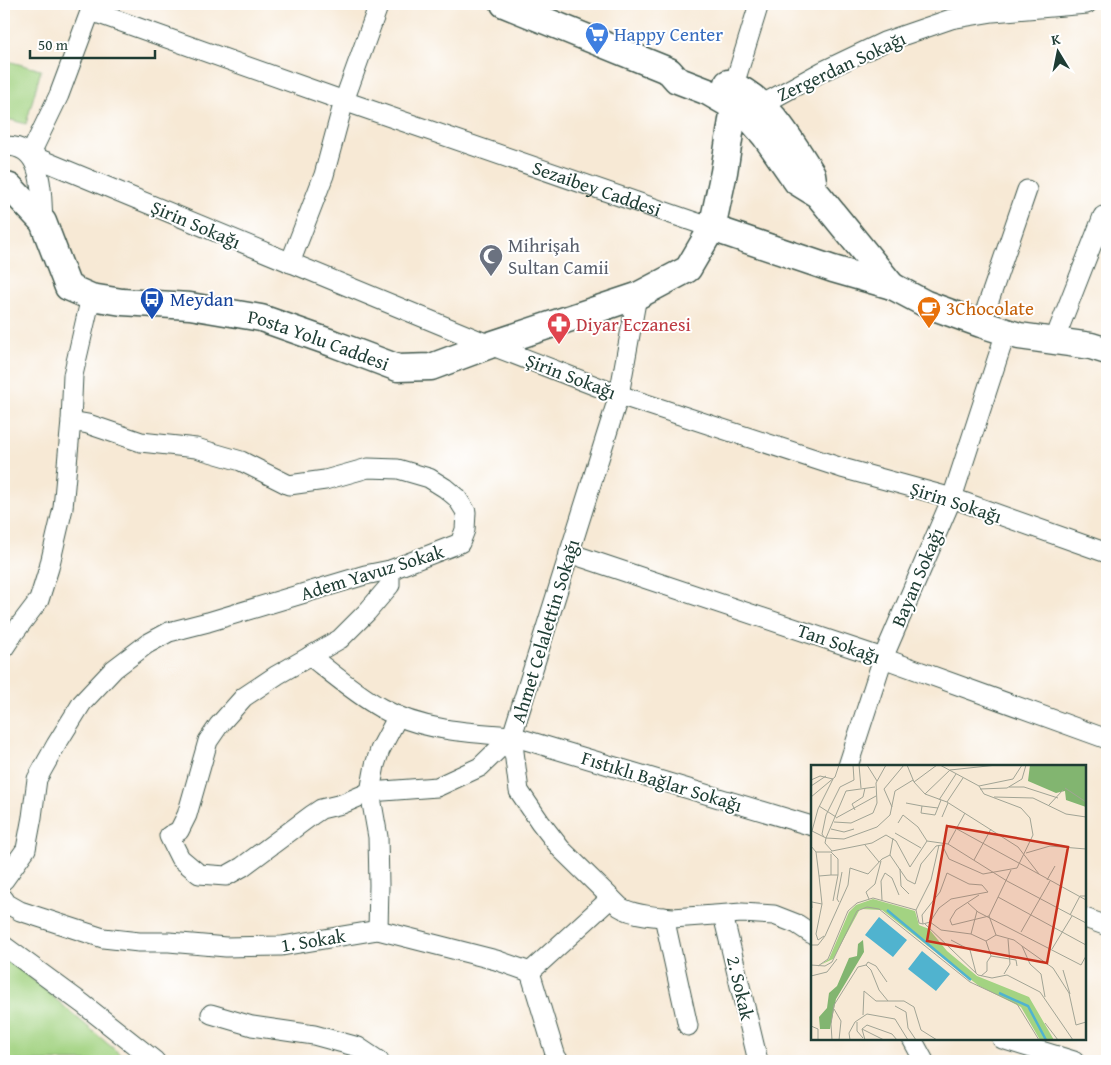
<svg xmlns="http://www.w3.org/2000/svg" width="1111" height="1065" viewBox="0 0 1111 1065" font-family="'Gentium Book Plus',serif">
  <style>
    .green { fill: #a3d382; stroke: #61885b }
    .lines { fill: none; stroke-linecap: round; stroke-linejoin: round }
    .street-casing { stroke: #3f574c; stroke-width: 21 }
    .secondary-casing { stroke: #3f574c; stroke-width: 29 }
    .street { stroke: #fff; stroke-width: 19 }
    .secondary { stroke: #fff; stroke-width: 26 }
    .labels { text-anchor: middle; stroke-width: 4; stroke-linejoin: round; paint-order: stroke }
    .shop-label { font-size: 19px; fill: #366cbe; stroke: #fff; text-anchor: start }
    .street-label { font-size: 19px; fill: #1f3d34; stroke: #fff }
    .worship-label { font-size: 19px; fill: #5b616d; stroke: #fff; text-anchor: start }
    .transit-label { font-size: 19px; fill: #164399; stroke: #fff; text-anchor: start }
    .food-label { font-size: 19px; fill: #c56008; stroke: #fff; text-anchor: start }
    .health-label { font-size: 19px; fill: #be3a42; stroke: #fff; text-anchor: start }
    .inset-river { fill: none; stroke: #50b3cf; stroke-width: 2.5 }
    .inset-road { fill: none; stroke: #a1a495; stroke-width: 1 }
    .view { fill: #c8321e; fill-opacity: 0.15; stroke: #c8321e; stroke-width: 2.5 }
    .inset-edge { fill: none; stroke: #1f3d34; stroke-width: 2.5 }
  </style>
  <rect width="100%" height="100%" fill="#fff"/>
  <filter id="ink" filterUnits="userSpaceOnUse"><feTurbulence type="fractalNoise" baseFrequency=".02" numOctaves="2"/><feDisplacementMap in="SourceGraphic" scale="10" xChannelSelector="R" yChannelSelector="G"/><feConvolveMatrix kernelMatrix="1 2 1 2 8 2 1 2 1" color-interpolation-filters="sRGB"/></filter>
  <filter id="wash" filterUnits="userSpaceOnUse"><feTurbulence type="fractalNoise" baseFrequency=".0096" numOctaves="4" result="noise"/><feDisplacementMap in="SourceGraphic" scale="20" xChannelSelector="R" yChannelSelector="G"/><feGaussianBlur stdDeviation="1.12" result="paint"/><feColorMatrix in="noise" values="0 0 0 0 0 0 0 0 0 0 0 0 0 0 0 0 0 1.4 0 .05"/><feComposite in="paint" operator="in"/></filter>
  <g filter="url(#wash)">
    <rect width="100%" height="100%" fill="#f7e9d5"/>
    <g class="green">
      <path d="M4,60L41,70L26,124L4,118Z"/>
      <path d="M4,955L128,1061H4Z"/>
    </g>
  </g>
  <g filter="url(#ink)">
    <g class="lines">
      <g class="street-casing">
        <g id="street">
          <path d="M93,4L59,95L30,155L490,345L619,395L842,468L952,498L1107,553"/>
          <path id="s1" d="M91,11L344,101L712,228"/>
          <path d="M734,85L759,4"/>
          <path d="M752,110L823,71L884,42L951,19L993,12L1087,4"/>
          <path d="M4,146C45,144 41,194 43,222"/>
          <path d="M290,263L324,175L344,101L379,4"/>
          <path d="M981,324L1027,190"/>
          <path d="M1054,341L1103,216"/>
          <path d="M71,421L73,375L91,297"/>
          <path d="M569,553L883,658L1107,739"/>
          <path d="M390,570V585L367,612L340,639L277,675L244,697L219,725L208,741L187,815L179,831L169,836L180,858L199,874L226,876L242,867L312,815L321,809L342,804L370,792L437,787L480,767L512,736L619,395L637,296"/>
          <path d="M4,648L14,633L39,600L49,568L63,508L71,421L88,424L141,442L196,448L241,461L289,485L325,480L368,468L398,469L429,478L445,488L457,498L466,512L465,530L460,543L390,570L365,575L208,622L169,632L147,644L114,669L82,703L56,745L37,779L32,817L26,849L4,880"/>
          <path d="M310,656C333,674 356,694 381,708C420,730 468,733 512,736L812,826"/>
          <path d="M512,736L519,791L540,822L561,849L611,898L530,972"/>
          <path d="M848,766L883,658L952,498L1006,332"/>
          <path d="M611,898C614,901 617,904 620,907C632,915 659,917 673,918L742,913L774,915L797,924L812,934"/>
          <path d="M4,899L6,903L20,911L103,938L139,942H169L226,947L282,946L378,930L496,960L530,972"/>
          <path d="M723,915L758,1061"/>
          <path d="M664,917L688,1026"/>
          <path d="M1085,918L1107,926"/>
          <path d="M378,930L379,885L378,837L370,792L375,765L380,750L398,716"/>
          <path d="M4,946L83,1004L155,1061"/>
          <path d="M530,972L556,1057L559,1061"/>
          <path d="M211,1014L252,1026L314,1035L358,1047L379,1061"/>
          <path d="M912,1039L924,1061"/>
          <path d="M1002,1039L1074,1061"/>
        </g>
      </g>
      <g class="secondary-casing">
        <g id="secondary">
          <path d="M504,4L669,71L677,80L708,92L746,114L765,136L797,182L818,195L892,286"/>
          <path d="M728,83C768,99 790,139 812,174L813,181"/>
          <path id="s2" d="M4,185L10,187L43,222L68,287L91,297L122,302L190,306L261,318L332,343L398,368L431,367L490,345L637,296L688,269L712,228L724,172L734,107V85"/>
          <path d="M712,228L833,269L892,286L926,304L981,324L1019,336L1091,346L1107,351"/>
        </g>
      </g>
      <use href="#street" class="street"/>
      <use href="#secondary" class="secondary"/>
    </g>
  </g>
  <defs>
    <g id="supermarket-pin" transform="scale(1.25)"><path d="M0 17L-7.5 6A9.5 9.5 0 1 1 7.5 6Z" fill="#3f7fe0" stroke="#fff"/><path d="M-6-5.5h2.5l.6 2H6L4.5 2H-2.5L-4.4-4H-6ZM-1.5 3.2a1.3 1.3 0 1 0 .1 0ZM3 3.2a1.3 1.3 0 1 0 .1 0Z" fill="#fff"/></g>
    <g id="mosque-pin" transform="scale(1.25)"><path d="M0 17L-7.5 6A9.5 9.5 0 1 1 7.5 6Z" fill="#6b7280" stroke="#fff"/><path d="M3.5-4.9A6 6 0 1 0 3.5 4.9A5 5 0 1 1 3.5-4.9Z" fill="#fff"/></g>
    <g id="bus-pin" transform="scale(1.25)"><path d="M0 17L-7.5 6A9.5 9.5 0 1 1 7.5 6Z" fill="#1a4fb4" stroke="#fff"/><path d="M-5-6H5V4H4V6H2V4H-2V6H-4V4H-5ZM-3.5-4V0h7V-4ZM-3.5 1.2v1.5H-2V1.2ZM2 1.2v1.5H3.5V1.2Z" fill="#fff"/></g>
    <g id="cafe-pin" transform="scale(1.25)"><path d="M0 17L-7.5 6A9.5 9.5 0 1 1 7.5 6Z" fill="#e8710a" stroke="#fff"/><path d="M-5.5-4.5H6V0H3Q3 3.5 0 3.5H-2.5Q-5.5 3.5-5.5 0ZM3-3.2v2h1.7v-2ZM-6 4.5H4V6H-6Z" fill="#fff"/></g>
    <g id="pharmacy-pin" transform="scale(1.25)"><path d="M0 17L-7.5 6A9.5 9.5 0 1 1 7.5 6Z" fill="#e0444e" stroke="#fff"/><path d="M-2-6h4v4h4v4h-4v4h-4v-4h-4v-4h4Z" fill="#fff"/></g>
  </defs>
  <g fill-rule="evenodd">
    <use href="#supermarket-pin" x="597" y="34"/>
    <use href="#mosque-pin" x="491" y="256"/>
    <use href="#bus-pin" x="152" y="299"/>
    <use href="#cafe-pin" x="929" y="308"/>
    <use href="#pharmacy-pin" x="559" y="324"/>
  </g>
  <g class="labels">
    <g class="shop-label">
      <text x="614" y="41">Happy Center</text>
    </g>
    <g class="street-label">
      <text transform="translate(841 66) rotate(-25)" y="7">Zergerdan Sokağı</text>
      <text dy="7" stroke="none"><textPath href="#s1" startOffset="536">Sezaibey Caddesi</textPath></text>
      <text transform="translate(196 224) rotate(23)" y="7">Şirin Sokağı</text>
      <text dy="7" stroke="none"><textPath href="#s2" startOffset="382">Posta Yolu Caddesi</textPath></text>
      <text transform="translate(571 376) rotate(21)" y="7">Şirin Sokağı</text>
      <text transform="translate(956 502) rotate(18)" y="7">Şirin Sokağı</text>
      <text transform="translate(372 572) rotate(-17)" y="7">Adem Yavuz Sokak</text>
      <text transform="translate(917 577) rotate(-67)" y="7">Bayan Sokağı</text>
      <text transform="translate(545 631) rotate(-73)" y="7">Ahmet Celalettin Sokağı</text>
      <text transform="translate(839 643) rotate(19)" y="7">Tan Sokağı</text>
      <text transform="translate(662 781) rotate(17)" y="7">Fıstıklı Bağlar Sokağı</text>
      <text transform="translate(313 940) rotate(-9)" y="7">1. Sokak</text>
      <text transform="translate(741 988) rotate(77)" y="7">2. Sokak</text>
    </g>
    <g class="worship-label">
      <text x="508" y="252">Mihrişah<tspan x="508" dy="22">Sultan Camii</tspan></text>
    </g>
    <g class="transit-label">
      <text x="170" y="306">Meydan</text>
    </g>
    <g class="food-label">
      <text x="946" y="315">3Chocolate</text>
    </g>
    <g class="health-label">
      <text x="576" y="331">Diyar Eczanesi</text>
    </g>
  </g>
  <g transform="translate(811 765)">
    <rect width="275" height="275" fill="#f7e9d5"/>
    <path d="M62,134L104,146L108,160L118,164L136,186L166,211L218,232L243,275H229L210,242L168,221L71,145L49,144L22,194L9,200L18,194L38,147L45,140Z" fill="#a3d382"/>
    <path d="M219,0H275V42L255,35L254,26L245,28L217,16ZM52,175L53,187L25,234L19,264H9L8,252L16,243L18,228L26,221L38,193L46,191L47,179Z" fill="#82b570"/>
    <path d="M68,152L96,175L82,192L54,170ZM111,186L139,209L125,226L97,204Z" fill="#50b3cf"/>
    <path class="inset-river" d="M76,145L160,215M188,228L217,241L235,275"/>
    <path class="inset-road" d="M48,0L50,23M56,0L66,16M96,0L103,17L114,29L136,37L207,82L228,109M129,0L168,21M0,15L9,11L22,14L7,44L1,66L15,73L33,74L66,62L79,50L84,26L102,15M103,17L126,0M0,21L15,11M198,22H213L247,33M254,23L275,37M169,24L196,23L211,14L215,0M114,29L139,5L186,0M0,32L24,12L28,0M183,32L222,33L255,49L275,52M128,35L145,9M136,37L152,13M95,38L111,41L110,48L124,50L130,35M238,40L252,25M8,41L25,52M111,41L127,43M81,42L73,24L93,0M44,45L41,39L52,32L54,23M154,48L137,79L196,116L275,158M131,52L137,38M25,53L65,31M23,57L40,58L62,48L66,38L65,18L75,0M87,58L92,50L107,62L116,76L137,79M20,64L33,67L43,64M146,64L275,135M84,68L110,83M13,72L11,69L15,50L29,22L43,15L42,0M15,73L14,78L21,86L61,78L75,70L85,76L99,102L116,76M15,73L35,26L64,22M54,80L68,97M0,81L5,87H21M5,87L8,111L20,110V89M215,88L239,81L275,84M79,90L82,73M163,95L180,64M89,104L90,121L98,129M136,108L158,119L171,120L177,127L140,134L128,143L119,157L112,159L111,150L129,127ZM20,110H27V94L20,87M236,115L244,101M0,127L1,143M168,130L145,145L139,155L141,160L178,151L200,105M187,132L275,180M58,134L55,127L64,119L70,96M71,135L70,116L74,108L81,113L88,130M22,136L27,110M1,137L11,139L8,111M28,137L26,134L31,107M157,138L167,147L270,200L275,191M11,139L5,169L7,175L13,171M259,150L269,131H275M119,157L130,165L160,169L175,176M112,159L108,158L105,145L120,115L128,80M114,159L167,210L181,213L196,210L229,227L262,275M210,167L239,116M160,169L166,146M185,170L203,175L211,181L219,199L230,209L234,232M140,175L159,185L165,208M175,176L180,191L205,195L206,201M175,176L185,170L178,151M0,180H7L14,171L37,120L39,103L57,109L71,94L79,90L96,115L104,119L110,99L125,81L131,80L138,94L172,109L206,103L222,70L219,53L210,43L173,29L168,21L202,14L211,0M211,181L242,203L258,228L265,260L275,257M241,184L261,151M0,200L14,201L21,197L46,146L56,142L68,144L159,217L206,239L228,275M55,200L57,197L65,201L76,217M7,201L17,194L37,146L46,138L62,133L105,145M252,205L259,229M193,209L199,199L197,174M0,211L16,207L26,194M170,211L176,206V197L180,191M84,241L95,247L97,263L105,275M23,244L30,256L28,275M52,250L53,226L65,236H93L103,242L110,265L126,275M46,257V266L52,273M234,258L247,275M0,261L7,264V275M51,264L56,260L81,269L86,275M21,275L20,259L23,240L47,202L55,200L60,205L68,225L77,236M39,275L38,268L44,257L56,249L84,254L97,275M54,275L51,264L73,275"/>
    <path class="view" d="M136,61L257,82L236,198L116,176Z"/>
    <rect width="275" height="275" class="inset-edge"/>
  </g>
  <rect width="1111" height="1065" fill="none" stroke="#fff" stroke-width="20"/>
  <g transform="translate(1058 52) rotate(350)" stroke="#ffffff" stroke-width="4" paint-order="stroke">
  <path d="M0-4L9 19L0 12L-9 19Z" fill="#1f3d34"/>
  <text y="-8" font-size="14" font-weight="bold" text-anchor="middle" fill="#1f3d34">K</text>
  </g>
  <path d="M30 50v8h125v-8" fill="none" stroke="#1f3d34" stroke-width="2.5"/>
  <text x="38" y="50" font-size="15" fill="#1f3d34" stroke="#ffffff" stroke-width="4" paint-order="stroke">50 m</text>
</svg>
